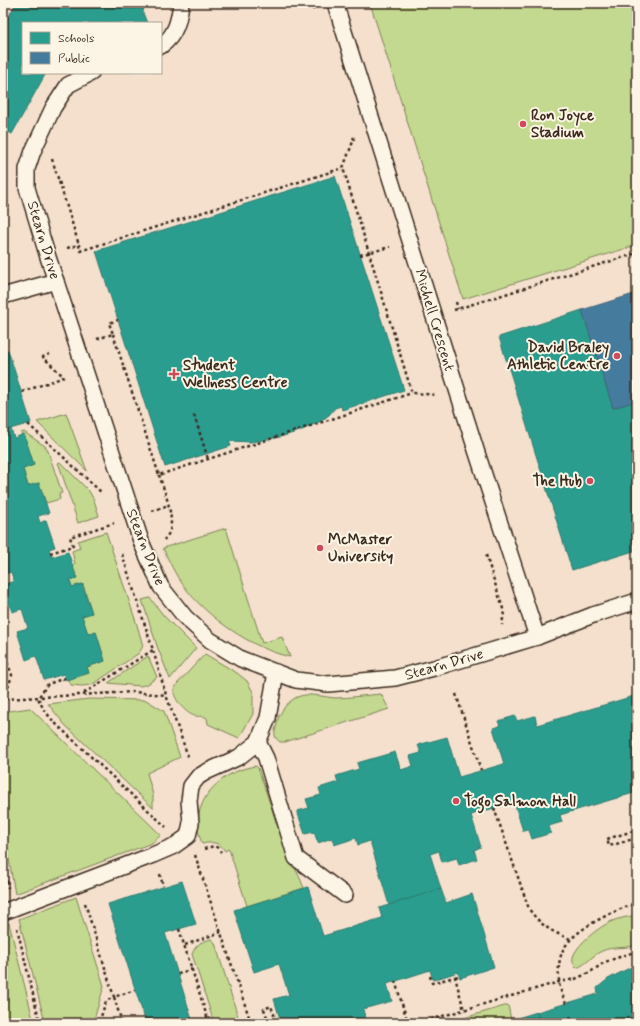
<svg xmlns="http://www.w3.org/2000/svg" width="640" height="1026" viewBox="0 0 640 1026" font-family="Mynerve,sans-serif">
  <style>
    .built { fill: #f4e0cd; fill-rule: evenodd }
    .green { fill: #c2d98f; stroke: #7e8256 }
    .schools { fill: #2a9d8f; stroke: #2f7a6d }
    .public { fill: #457b9d; stroke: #426377 }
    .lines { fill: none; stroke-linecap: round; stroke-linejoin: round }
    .service-casing { stroke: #3b2a1e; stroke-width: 18 }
    .path { stroke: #3b2a1e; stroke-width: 2.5; stroke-dasharray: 3 3; stroke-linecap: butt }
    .service { stroke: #fcf5e5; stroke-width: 15 }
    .poi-dot { fill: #d1495b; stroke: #fcf5e5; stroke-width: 1.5 }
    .labels { text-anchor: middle; stroke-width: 4; stroke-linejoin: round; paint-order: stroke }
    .poi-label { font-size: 15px; font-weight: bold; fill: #3b2a1e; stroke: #fcf5e5; text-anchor: start }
    .street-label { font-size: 15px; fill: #3b2a1e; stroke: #fcf5e5 }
  </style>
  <rect width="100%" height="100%" fill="#fcf5e5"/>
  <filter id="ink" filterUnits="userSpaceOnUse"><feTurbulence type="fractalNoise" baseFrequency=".025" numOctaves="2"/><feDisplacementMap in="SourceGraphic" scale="8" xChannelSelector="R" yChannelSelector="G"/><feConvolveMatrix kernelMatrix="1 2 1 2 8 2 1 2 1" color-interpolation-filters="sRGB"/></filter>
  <g filter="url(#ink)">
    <path class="built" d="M3,3H637V1023H3ZM23,23H161V73H23Z"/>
    <g class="green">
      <path d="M370,3H637V245L463,299Z"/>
      <path d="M66,413L87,471L37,422Z"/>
      <path d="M24,432L45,446L48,451L62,493L59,494L60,499L46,503L39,483L28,486L23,469L34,465L24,435L22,436L21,433Z"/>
      <path d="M60,462L89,491L94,500L99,516L78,523L59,465L58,463Z"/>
      <path d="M226,528L262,643L282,637L290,657C253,649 206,617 184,586C175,575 169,561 163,548Z"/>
      <path d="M106,532L137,625L143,646L139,653L98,681L91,685L82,686L71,685L68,680L89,673L87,667L105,661L96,632L88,634L82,616L92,613L83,584L72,587L70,580L72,565L75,564L72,551L80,548L78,541Z"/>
      <path d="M150,598L164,616L196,648L170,679L157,646L142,600Z"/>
      <path d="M205,654L237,673L247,681L253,692V714L239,738L208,724L207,718C202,715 200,717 195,716C186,714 173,699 174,690C175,688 176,686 177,684Z"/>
      <path d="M148,656L157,677L148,684L140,686L108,683Z"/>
      <path d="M381,694L389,709L285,742H280C272,736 275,732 277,723C279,712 289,699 300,696C309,693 325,697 335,698C350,698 366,695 381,694Z"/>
      <path d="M89,699L146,700L164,711L180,757L147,773L153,795V808L65,725L48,704Z"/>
      <path d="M30,708L161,835L152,843L15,894L3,825V719L9,711Z"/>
      <path d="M256,766L258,768L285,848C291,862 299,874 304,888L247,906L229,849L225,851C219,841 212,842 202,844C200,838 198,832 198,826C197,793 226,770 256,766Z"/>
      <path d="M76,897L104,986L93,1023H45L19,919Z"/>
      <path d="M637,915V945C626,949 613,946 602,951C592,955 587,965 576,968C574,965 572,961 573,957C577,944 598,928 610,922C618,918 628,917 637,915Z"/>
      <path d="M9,923L34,1023H3V925Z"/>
      <path d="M212,939L215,943L240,1023H214L192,954C196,944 202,941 212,939Z"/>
      <path d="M508,1005L511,1020L500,1023H447Z"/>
    </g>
    <g class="schools">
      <path d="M16,3H144L143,13L147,23H23V73H46L12,134L3,129V27Z"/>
      <path d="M335,176L404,390L342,410L341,406L335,408L329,415L321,421L300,431L280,437L251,442L229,441L231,446L165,467L96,251Z"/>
      <path d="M582,310L613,408L632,402L637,418V550L572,570L499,337Z"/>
      <path d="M8,350L31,423L3,431V352Z"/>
      <path d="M11,429L14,438L24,434L34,465L23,469L28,486L39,483L49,513L38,516L40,523L46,520L55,547L49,549L52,557L68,552L77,578L70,580L72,587L82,584L92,613L82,616L88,634L96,632L105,661L87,667L89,673L66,680L64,674L44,680L36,656L26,660L17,631L28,628L22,609L12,612L3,585L14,581L11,572L5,574L3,569V431Z"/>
      <path d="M637,695V792L560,815L562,822L549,826L551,833L532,839L529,830L523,831L514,802L471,815L481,847L474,850L477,859L459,865L457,858L442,862L439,851L430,854L441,889L389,905L370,841L358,845L356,838L334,845L332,838L318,843L314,832L305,834L297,811L309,808L306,799L321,795L319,788L338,782L336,776L359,769L357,763L395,752L401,770L413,766L410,756L421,753L418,745L447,737L459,777L504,764L493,728L500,726L498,721L515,716L517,721L535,716L537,725Z"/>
      <path d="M182,881L196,924L165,933L193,1023H146L108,904Z"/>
      <path d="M308,887L323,936L382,918L379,908L441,889L446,903L472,894L494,967L460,978L458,972L433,980L430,970L387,984L392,1001L363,1009L367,1023H287L285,1017L280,1019L274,999L289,995L279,964L254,972L234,910Z"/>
      <path d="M637,964V1023H540L537,1012L598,994L597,988L608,979Z"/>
      <path d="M537,1012L540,1023H500L511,1020Z"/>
    </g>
    <path class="public" d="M637,293V418L632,402L613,408L582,310Z"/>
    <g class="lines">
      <g class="service-casing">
        <g id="service">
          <path d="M335,3L477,453L537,637"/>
          <path d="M161,46C176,35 179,20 181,3"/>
          <path d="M91,73L68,85L53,108L33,151L27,169V188L47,254L142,544L161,587L185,617L210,640L241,659L296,680L328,684L395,678L434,668L537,637L593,615L637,601"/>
          <path d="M3,296L56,281"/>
          <path d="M258,742L266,758L296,858L345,895"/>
          <path d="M3,912L153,855L174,846L188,836L191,823L189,801L191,786L198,777L206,772L239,757L258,742L268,718L276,672"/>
        </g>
      </g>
      <g class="path">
        <path d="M311,3L314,10"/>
        <path d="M353,137L354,139L343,168L412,393L437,395"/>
        <path d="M52,159L79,245"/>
        <path d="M3,193L5,197"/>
        <path d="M8,195L5,197L9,208"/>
        <path d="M67,248L79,245L80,251L343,168"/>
        <path d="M360,255L390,247"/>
        <path d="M456,302L458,309"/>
        <path d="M454,310L637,253"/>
        <path d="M113,334L159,475L412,393"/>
        <path d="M97,339L113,334L109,323L118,320"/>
        <path d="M50,354L43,357L64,377"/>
        <path d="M22,392L64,377"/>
        <path d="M194,415L208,459"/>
        <path d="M28,424L102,493"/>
        <path d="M159,475C164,490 174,514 170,530C169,534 166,537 164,540"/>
        <path d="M152,511L169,505"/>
        <path d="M50,553L73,546L70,537L114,523"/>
        <path d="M122,554L153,650L166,695L189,759"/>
        <path d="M486,555L504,612L502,625"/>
        <path d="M3,651L12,675L3,703"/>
        <path d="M65,678L48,684L38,698L44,710L54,722L166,827"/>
        <path d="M84,693L153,650"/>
        <path d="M456,694L481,770"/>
        <path d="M5,699L133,692L166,695"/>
        <path d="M494,808L529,909C542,927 551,931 570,939"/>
        <path d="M633,831L607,839L609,846L637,838"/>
        <path d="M204,849L214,846L218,848L221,852"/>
        <path d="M195,855L251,1023"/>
        <path d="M3,857L8,888"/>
        <path d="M160,874L163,886"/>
        <path d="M85,903L114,997L106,1001L99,1023"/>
        <path d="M17,928L40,1023"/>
        <path d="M179,929L209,1023"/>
        <path d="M185,945L221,932"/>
        <path d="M178,974L192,969"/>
        <path d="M430,976L432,983L455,977L464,1010"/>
        <path d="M455,977L459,976"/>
        <path d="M395,981L408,1023"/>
        <path d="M566,1004C563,996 559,988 559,980C558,971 559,958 563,950C575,927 614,912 637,902"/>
        <path d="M122,1023L114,997L135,990"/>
        <path d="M269,1023L264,1009L271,1006L277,1023"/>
        <path d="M419,1023L559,982L575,979L589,973L605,962L637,951"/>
      </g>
      <use href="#service" class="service"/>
    </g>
  </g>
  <g class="poi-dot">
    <circle cx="523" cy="124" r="4"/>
    <circle cx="617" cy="356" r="4"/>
    <path d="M172 368h4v4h4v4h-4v4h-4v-4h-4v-4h4z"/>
    <circle cx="590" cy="481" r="4"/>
    <circle cx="320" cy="548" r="4"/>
    <circle cx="456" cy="801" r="4"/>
  </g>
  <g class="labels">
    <g class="poi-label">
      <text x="531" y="120">Ron Joyce<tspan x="531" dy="17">Stadium</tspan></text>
      <text x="609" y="352" text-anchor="end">David Braley<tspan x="609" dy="17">Athletic Centre</tspan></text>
      <text x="183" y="370">Student<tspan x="183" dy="17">Wellness Centre</tspan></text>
      <text x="582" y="486" text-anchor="end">The Hub</text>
      <text x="328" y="544">McMaster<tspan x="328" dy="17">University</tspan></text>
      <text x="464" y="806">Togo Salmon Hall</text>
    </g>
    <g class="street-label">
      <text transform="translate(44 240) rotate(73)" y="5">Stearn Drive</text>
      <text transform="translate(435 320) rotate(73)" y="5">Michell Crescent</text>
      <text transform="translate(146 547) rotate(68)" y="5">Stearn Drive</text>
      <text transform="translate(444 664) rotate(-16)" y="5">Stearn Drive</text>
    </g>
  </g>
  <rect width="640" height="1026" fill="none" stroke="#fcf5e5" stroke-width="16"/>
  <rect x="8" y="8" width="624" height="1010" fill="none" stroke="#3b2a1e" stroke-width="1.5" filter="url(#ink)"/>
  <rect x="22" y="22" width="140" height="52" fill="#fcf5e5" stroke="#afa495"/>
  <rect x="30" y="32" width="20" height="12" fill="#2a9d8f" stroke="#afa495"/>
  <text x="58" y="42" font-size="12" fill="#3b2a1e">Schools</text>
  <rect x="30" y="52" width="20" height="12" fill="#457b9d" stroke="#afa495"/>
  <text x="58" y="62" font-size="12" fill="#3b2a1e">Public</text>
</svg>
